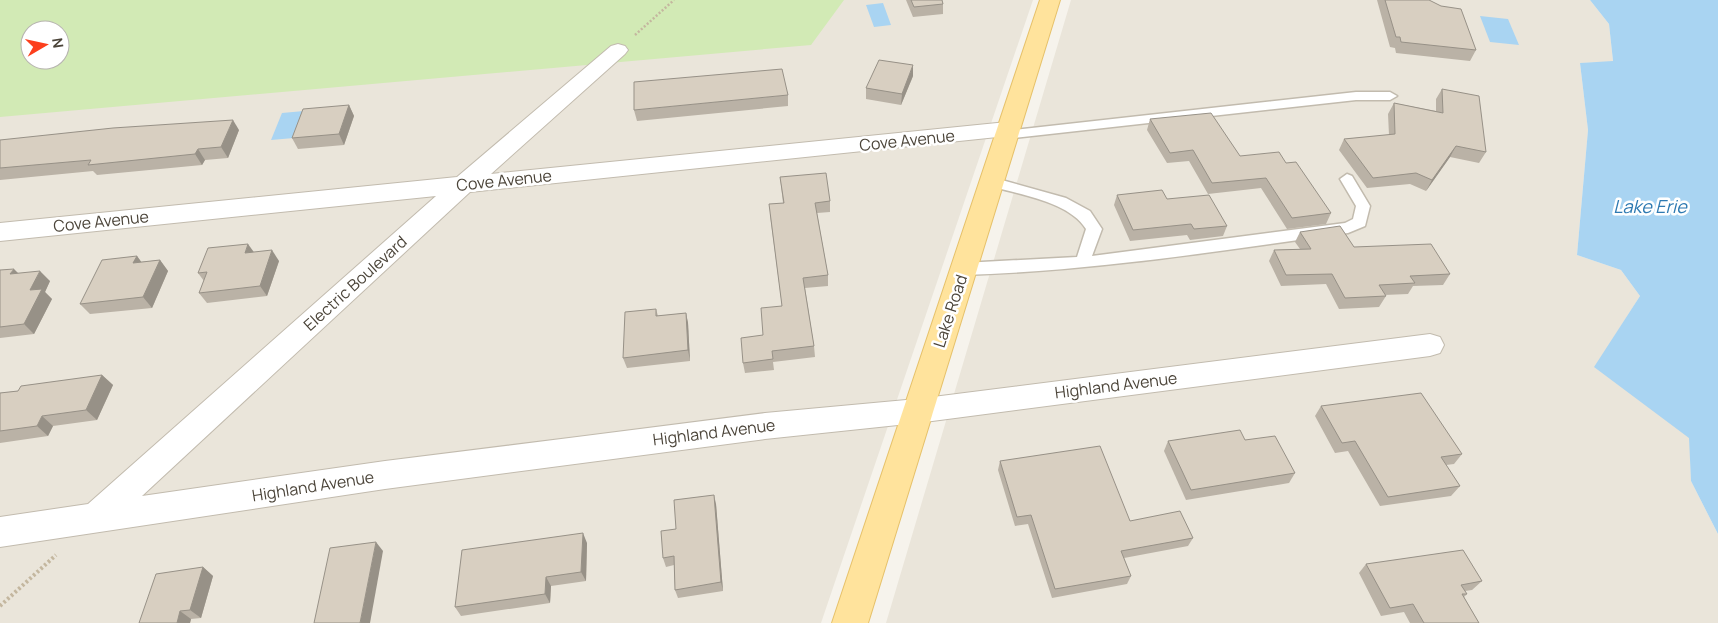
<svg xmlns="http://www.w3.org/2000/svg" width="1718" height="623" viewBox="0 0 1718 623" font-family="Manrope,sans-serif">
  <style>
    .residential { fill: #eae5da; fill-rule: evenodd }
    .green { fill: #d2eab5; fill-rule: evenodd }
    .water { fill: #a9d4f2 }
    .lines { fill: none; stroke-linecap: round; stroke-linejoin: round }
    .service-casing { stroke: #c2bbae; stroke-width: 3 }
    .minor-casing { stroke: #c2bbae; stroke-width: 2 }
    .primary-casing { stroke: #e6c16a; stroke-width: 2 }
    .path-far1 { stroke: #c4b79f; stroke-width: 2.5; stroke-dasharray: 2 2; stroke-linecap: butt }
    .path { stroke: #c4b79f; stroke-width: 4; stroke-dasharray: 2.5 2.5; stroke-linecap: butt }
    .service { fill: #fff; fill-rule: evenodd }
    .minor { fill: #fff; fill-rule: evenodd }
    .primary { fill: #ffe39c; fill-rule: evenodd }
    .wall { fill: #bab2a6 }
    .shaded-wall { fill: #979187 }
    .building { fill: #d8cfc1; stroke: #979187 }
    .labels { text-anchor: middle; stroke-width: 5; stroke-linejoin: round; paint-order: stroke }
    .street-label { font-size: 16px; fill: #4b4439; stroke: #fff }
    .water-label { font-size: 18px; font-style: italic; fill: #2e7ab2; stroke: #fff }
  </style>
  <rect width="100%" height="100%" fill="#f6f3ec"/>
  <g class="residential">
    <path d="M0,0H1033L821,623H0ZM30,30H60V60H30Z"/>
    <path d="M1071,0H1590L1609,24L1613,62L1580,63L1588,130L1577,255L1621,270L1640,296L1595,367L1690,438L1691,481L1718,534V623H886Z"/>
  </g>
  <path class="green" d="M0,0H844L811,45L0,117ZM30,30H60V60H30Z"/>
  <g class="water">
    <path d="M1590,0H1718V534L1691,481L1689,438L1594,367L1640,296L1621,270L1577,255L1588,130L1580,63L1613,61L1609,24Z"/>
    <path d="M883,3L891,25L874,27L866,5Z"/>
    <path d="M1480,16L1508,19L1519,45L1490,42Z"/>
    <path d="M304,111L294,138L271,140L282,113Z"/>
  </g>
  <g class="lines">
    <g class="service-casing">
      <g id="service">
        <path d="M1356,92H1390L1397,96L1390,100H1356L1005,139L998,135L1005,131Z"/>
        <path d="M1347,174L1352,176L1370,206L1365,226L1348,233C1220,251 1093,271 963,275L957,273L955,269L957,265L963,263L1077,257L1086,229C1069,201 1017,194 986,185L984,182L986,179L991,177L1066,198L1090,211L1102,229L1092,256L1345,223L1353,219L1356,206L1340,179Z"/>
      </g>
    </g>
    <g class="minor-casing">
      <path id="minor" d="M618,44L625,46L628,50L625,54L491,174L1007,122L1015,124L1018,129L1015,134L1007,136L470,192L142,496L385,461L577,437L765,413L917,399L1430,334L1440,337L1444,345L1440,353L1430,356L917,423L765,439L385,489L0,547V517L88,504L436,196L0,241V223L457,177L611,46Z"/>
    </g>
    <g class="primary-casing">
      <path id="primary" d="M1040,0H1060L868,623H832Z"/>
    </g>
    <path class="path-far1" d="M635,35L674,0"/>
    <path class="path" d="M0,606L56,555"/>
    <use href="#service" class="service"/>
    <use href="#minor" class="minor"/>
    <use href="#primary" class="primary"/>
  </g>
  <g class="wall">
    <path d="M906,0H942L943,4V14L913,17Z"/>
    <path d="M1377,0H1429L1476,50L1470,61L1396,53L1395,48L1390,47Z"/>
    <path d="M913,76L901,105L866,99V88Z"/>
    <path d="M1442,89L1486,152L1479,163L1450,157L1426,191L1410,184L1367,188L1339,150L1344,139L1389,135L1388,114L1394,103L1436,111V99Z"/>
    <path d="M788,95V106L637,121L634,110Z"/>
    <path d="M349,105L354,116L344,145L298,149L292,138Z"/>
    <path d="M1150,119L1240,156L1286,163L1331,213L1326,224L1287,229L1261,188L1208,194L1189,161L1167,163L1147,130Z"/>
    <path d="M239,130L228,158L205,160L202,165L97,175L93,171L0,180V140Z"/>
    <path d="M780,177L830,201V212L817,213L828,275V286L805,288L814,346L815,357L773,362L774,370L745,373L743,363L763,335L782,306L770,215L783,203Z"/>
    <path d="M1117,195L1167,199L1227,226L1223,236L1190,240L1187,235L1130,241L1114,205Z"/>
    <path d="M1300,232L1354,247L1450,274L1443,285L1413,286L1408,294L1384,295L1386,296L1379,307L1339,309L1326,284L1281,286L1269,261L1274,250L1300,249L1295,242Z"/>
    <path d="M254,252L279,261L267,296L207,303L199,293L204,281L198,273Z"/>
    <path d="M137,256L141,262L160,260L168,271L152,308L90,314L80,304Z"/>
    <path d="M0,270L18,273L50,281L45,292L52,299L34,334L0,338Z"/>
    <path d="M656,309L658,316L686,313L688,323L690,361L627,368L623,358Z"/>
    <path d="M102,375L113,385L97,420L53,426L48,436L0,443V393L18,391Z"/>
    <path d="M1321,406L1462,454L1454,464L1446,465L1460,486L1451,496L1380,506L1348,451L1335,453L1315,416Z"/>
    <path d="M1245,440L1295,473L1289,483L1186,500L1164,451L1168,441Z"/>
    <path d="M1000,461L1130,521L1193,538L1188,546L1124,558L1131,576L1127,584L1052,598L1028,524L1015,526L998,470Z"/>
    <path d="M716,504L723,591L678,598L675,590L674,565L666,567L663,558L676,529Z"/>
    <path d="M587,543L586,581L551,586L550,603L461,616L455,607Z"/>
    <path d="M1366,564L1482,581L1472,590L1465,591L1467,594L1464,597L1479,623H1410L1404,612L1381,616L1359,573Z"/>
    <path d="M203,567L213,576L201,618L191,619L190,623H139Z"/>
  </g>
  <g class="shaded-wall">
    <path d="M913,65V76L901,105L902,94Z"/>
    <path d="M349,105L354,116L344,145L339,134Z"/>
    <path d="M233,120L239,130L228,158L221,147Z"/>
    <path d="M1456,146L1450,157L1426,191L1432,180Z"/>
    <path d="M198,149L205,160L202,165L195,154Z"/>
    <path d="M248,244L256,255L245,253Z"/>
    <path d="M272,250L279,261L267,296L260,286Z"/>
    <path d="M137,256L145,267L133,263Z"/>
    <path d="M160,260L168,271L152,308L143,297Z"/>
    <path d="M14,269L24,279L10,274Z"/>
    <path d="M40,271L50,281L45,292L52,299L34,334L24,324L30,290Z"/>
    <path d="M686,313L688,323L690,361L688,350Z"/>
    <path d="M102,375L113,385L97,420L86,410Z"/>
    <path d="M42,416L53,426L48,436L37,426Z"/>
    <path d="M714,495L716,504L723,591L721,582Z"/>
    <path d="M583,533L587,543L586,581L581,572Z"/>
    <path d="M376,542L383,551L370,623H360Z"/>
    <path d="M203,567L213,576L201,618L190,610Z"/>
    <path d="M546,577L551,586L550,603L545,594Z"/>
    <path d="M180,611L191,619L190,623H177Z"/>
  </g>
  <g class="building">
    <path d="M911,0H942L943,4L914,7Z"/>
    <path d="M1385,0H1429L1441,6L1461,9L1476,50L1401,42L1400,37H1396Z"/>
    <path d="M879,60L913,65L902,94L866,88Z"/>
    <path d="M782,69L788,95L634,110V82Z"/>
    <path d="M1442,89L1479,96L1486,152L1456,146L1432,180L1416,173L1373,178L1344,139L1395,134L1394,103L1443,113Z"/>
    <path d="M349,105L339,134L292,138L303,109Z"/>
    <path d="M1211,113L1240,156L1279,152L1286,163L1296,162L1331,213L1292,218L1266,178L1212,183L1193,150L1170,153L1150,119Z"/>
    <path d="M233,120L221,147L198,149L195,154L88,165L91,160L0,168V140L113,128Z"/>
    <path d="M826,173L830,201L815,203L828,275L803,278L814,346L772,351L773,359L743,363L741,338L763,335L761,308L782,306L769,204L784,203L780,177Z"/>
    <path d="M1162,190L1167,199L1209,195L1227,226L1194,229L1191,224L1133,230L1117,195Z"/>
    <path d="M1340,226L1354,247L1431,244L1450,274L1410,276L1415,283L1379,285L1386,296L1345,298L1332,274L1286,275L1274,250L1311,249L1300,232Z"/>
    <path d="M248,244L245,253L272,250L260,286L199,293L207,272L198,273L208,248Z"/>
    <path d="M137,256L133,263L160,260L143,297L80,304L102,260Z"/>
    <path d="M14,269L10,274L40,271L30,290L42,289L24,324L0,327V270Z"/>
    <path d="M656,309V316L686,313L688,350L623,358L625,312Z"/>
    <path d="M102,375L86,410L42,416L37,426L0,431V393L18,391L21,386Z"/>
    <path d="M1421,393L1462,454L1441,457L1460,486L1388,497L1355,441L1342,443L1321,406Z"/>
    <path d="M1240,430L1245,440L1275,436L1295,473L1191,490L1168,441Z"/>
    <path d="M1100,446L1130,521L1180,511L1193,538L1121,551L1131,576L1055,589L1031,515L1017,517L1000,461Z"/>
    <path d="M714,495L721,582L675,590L674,556L663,558L661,531L676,529L674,500Z"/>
    <path d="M583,533L581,572L546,577L545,594L455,607L462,550Z"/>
    <path d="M376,542L360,623H314L330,548Z"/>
    <path d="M1463,550L1482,581L1461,585L1467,594H1462L1479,623H1424L1413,604L1390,608L1366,564Z"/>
    <path d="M203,567L190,610L180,611L177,623H139L156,574Z"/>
  </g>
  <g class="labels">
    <g class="street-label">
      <text transform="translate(907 140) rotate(-6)" y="6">Cove Avenue</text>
      <text transform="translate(504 180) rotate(-6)" y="6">Cove Avenue</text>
      <text transform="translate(101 221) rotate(-6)" y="6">Cove Avenue</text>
      <text transform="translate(355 283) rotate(-42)" y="6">Electric Boulevard</text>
      <text transform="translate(950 311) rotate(-72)" y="6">Lake Road</text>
      <text transform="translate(1116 385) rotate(-7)" y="6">Highland Avenue</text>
      <text transform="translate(714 432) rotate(-7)" y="6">Highland Avenue</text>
      <text transform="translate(313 486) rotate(-9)" y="6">Highland Avenue</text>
    </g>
    <g class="water-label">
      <text x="1650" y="213">Lake Erie</text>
    </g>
  </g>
  <g transform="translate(45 45) rotate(81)"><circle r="24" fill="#ffffff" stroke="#b7b4b0"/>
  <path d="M0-4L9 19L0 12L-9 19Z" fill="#fc3f1d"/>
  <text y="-8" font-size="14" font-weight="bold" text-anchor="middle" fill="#4b4439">N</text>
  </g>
</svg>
